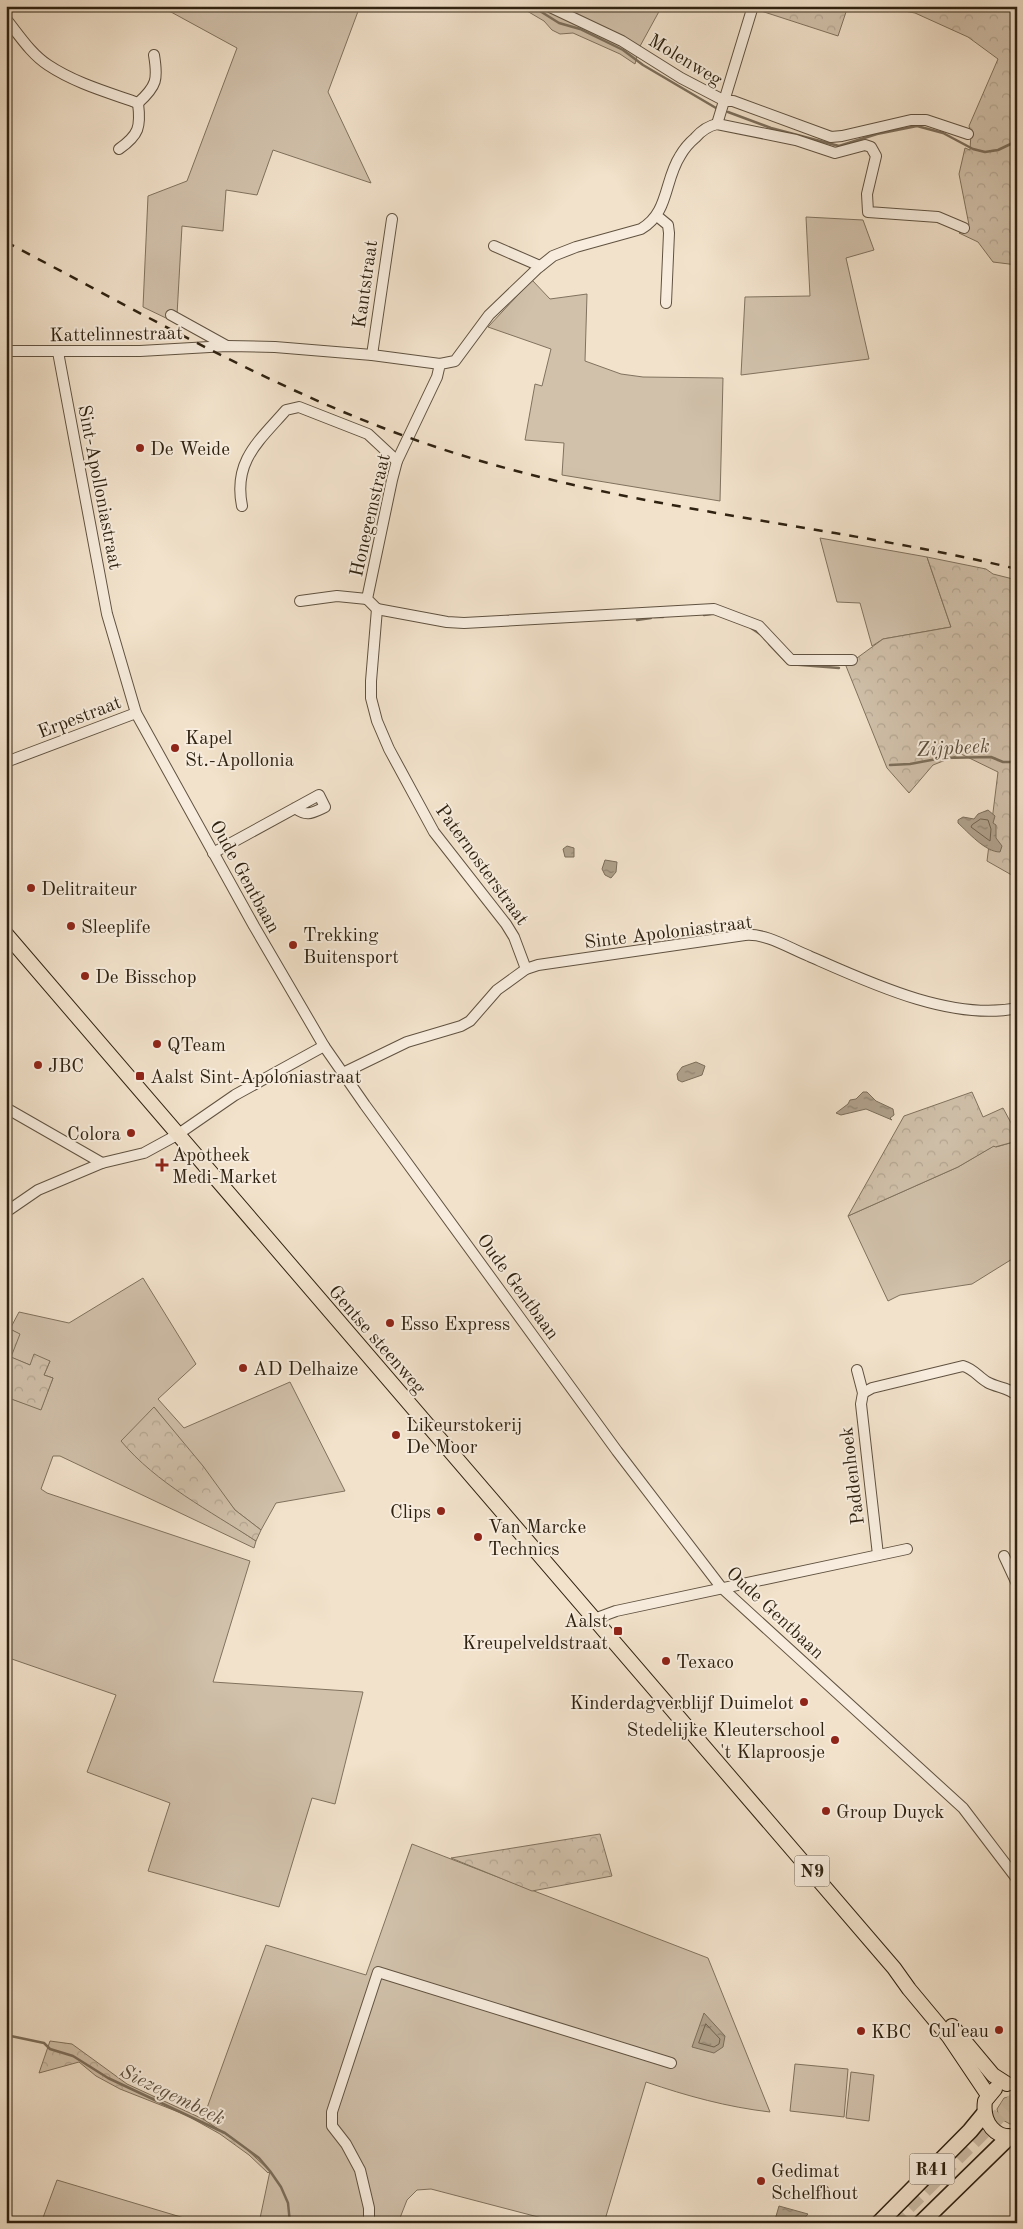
<svg xmlns="http://www.w3.org/2000/svg" width="1023" height="2229" viewBox="0 0 1023 2229" font-family="'Old Standard TT',serif">
  <style>
    .green { fill: #d1c1ab; stroke: #80725e }
    .forest { fill: url(#forest-crowns); stroke: #80725e }
    .water { fill: url(#water-ripples); stroke: #7c6e5b }
    .lines { fill: none; stroke-linecap: round; stroke-linejoin: round }
    .shore { stroke: #70624e; stroke-width: 1 }
    .stream { stroke: #7c6e5b; stroke-width: 2.5 }
    .highway-tunnel { stroke: #cbbca6; stroke-width: 15; stroke-dasharray: 15 8; stroke-linecap: butt }
    .minor-casing { stroke: #605240; stroke-width: 12 }
    .major-casing { stroke: #2f2211; stroke-width: 16 }
    .highway-casing { stroke: #2f2211; stroke-width: 18 }
    .minor { stroke: #f7ecdd; stroke-width: 10 }
    .major { stroke: #f2e2cb; stroke-width: 14 }
    .highway { stroke: #f2e2cb; stroke-width: 15 }
    .rail { stroke: #2f2211; stroke-width: 2.5; stroke-dasharray: 9 9; stroke-linecap: butt }
    .poi-dot { fill: #8f2418; stroke: #f7ecdd; stroke-width: 2 }
    .labels { text-anchor: middle; stroke-width: 4; stroke-linejoin: round; paint-order: stroke }
    .shield { fill: #f7ecdd; stroke: #6b5f4e; stroke-width: 1 }
    .shield-label { font-size: 18px; font-weight: bold; fill: #2f2211 }
    .street-label { font-size: 19px; fill: #2f2211; stroke: #f7ecdd }
    .poi-label { font-size: 19px; fill: #2f2211; stroke: #f7ecdd; text-anchor: start }
    .water-label { font-size: 20px; font-style: italic; fill: #5c4e3c; stroke: #f7ecdd }
  </style>
  <defs>
    <pattern id="forest-crowns" width="20" height="18" patternUnits="userSpaceOnUse" patternTransform="scale(1.25)"><rect width="20" height="18" fill="#d1c1ab"/><path d="M2 6a3 3 0 1 1 6 0M12 15a3 3 0 1 1 6 0" fill="none" stroke="#b4a692"/></pattern>
    <pattern id="water-ripples" width="26" height="14" patternUnits="userSpaceOnUse" patternTransform="scale(1.25)"><rect width="26" height="14" fill="#b0a18c"/><path d="M2 4q2-2 4 0t4 0M15 11q2-2 4 0t4 0" fill="none" stroke="#908371"/></pattern>
  </defs>
  <rect width="100%" height="100%" fill="#f2e2cb"/>
  <filter id="stains"><feTurbulence type="fractalNoise" baseFrequency=".004" numOctaves="4"/><feColorMatrix values="0 0 0 0 .2 0 0 0 0 .09 0 0 0 0 .02 0 0 0 .5 -.17"/></filter>
  <radialGradient id="worn" r=".72"><stop offset=".6" stop-color="#630" stop-opacity="0"/><stop offset="1" stop-color="#630" stop-opacity=".3"/></radialGradient>
  <g class="green">
    <path d="M151,6H360L328,92L371,183L273,150L257,195L226,190L223,231L182,226L177,315L171,312L168,319L143,307L148,196L187,181L237,48L171,12Z"/>
    <path d="M514,6H662L639,48L635,64L620,54L573,33L560,34L552,30L544,21L527,11Z"/>
    <path d="M806,217L863,220L874,250L846,258L869,359L741,375L745,297L810,296Z"/>
    <path d="M532,280L550,299L587,294L585,361L621,374L643,377L723,378L720,501L562,475L564,443L525,440L535,384L542,386L551,349L488,327Z"/>
    <path d="M820,538L927,557L951,627L883,639L872,646L860,603L837,602Z"/>
    <path d="M1017,1141V1256L972,1284L900,1295L888,1301L848,1216L958,1167L995,1145L996,1147Z"/>
    <path d="M143,1278L196,1364L158,1399L184,1428L290,1382L345,1491L276,1503L261,1530L235,1510L154,1407L173,1487L256,1541L254,1548L60,1456H53L41,1489L47,1493L250,1561L213,1682L363,1692L335,1804L312,1798L279,1907L148,1871L170,1803L87,1772L116,1695L6,1657V1397L41,1409L53,1378L44,1375L50,1361L30,1365L10,1357L19,1334L10,1329L19,1312L69,1323Z"/>
    <path d="M412,1844L708,1958L770,2112C727,2107 687,2096 646,2082L604,2223H561L431,2189L417,2190L407,2200L398,2223H259L270,2171L243,2146L203,2119L266,1945L366,1975Z"/>
    <path d="M795,2064L848,2069L844,2117L790,2111Z"/>
    <path d="M851,2072L874,2075L869,2121L846,2118Z"/>
    <path d="M1012,2096L1017,2098V2123L1010,2124L999,2118L997,2109L1004,2098Z"/>
    <path d="M57,2180L201,2223H41Z"/>
  </g>
  <g class="forest">
    <path d="M759,6H848L838,36L758,10Z"/>
    <path d="M877,6H1017V265L993,262L978,242L959,233L969,225L959,174L965,148L970,150L971,133L969,126L998,59L968,37L915,13Z"/>
    <path d="M927,557L986,569L993,574L1017,580V878L987,861L998,772L961,754L933,765L909,793L887,768L846,666L883,639L951,627Z"/>
    <path d="M972,1092L983,1117L1003,1108L1017,1134V1141L995,1147L994,1146L958,1167L848,1216L904,1116Z"/>
    <path d="M10,1329L20,1334L11,1357L30,1365L34,1354L50,1361L44,1375L53,1378L41,1410L6,1397V1338Z"/>
    <path d="M154,1407L203,1466L235,1510L261,1530L256,1541C210,1511 156,1483 121,1441Z"/>
    <path d="M600,1834L612,1876L532,1891L451,1858Z"/>
    <path d="M50,2041L72,2044L127,2084L203,2119L243,2146L270,2171L268,2173L249,2155L220,2134L186,2115L120,2089L96,2076L79,2062L39,2073Z"/>
  </g>
  <g class="water">
    <path d="M988,810L995,816L993,823L996,825V838L1002,846L1000,852C985,852 968,832 958,823V820L963,817L974,819L978,814Z"/>
    <path d="M567,846L574,848V857H565L563,849Z"/>
    <path d="M605,860L617,862L616,872L611,878L605,875L602,869Z"/>
    <path d="M696,1062L705,1066L702,1075L682,1082L678,1080L677,1074L682,1067Z"/>
    <path d="M863,1092H867L876,1101L893,1109L894,1115L890,1118L892,1120L866,1109L841,1115L836,1113L848,1104L850,1100L856,1099Z"/>
    <path d="M704,2013L725,2036L723,2047L714,2053L692,2047Z"/>
    <circle cx="822" cy="2191" r="7"/>
    <path d="M779,2206L808,2214L800,2223H774Z"/>
  </g>
  <g class="lines">
    <g class="shore">
      <path d="M981,819L988,820L991,829L990,841L971,827L972,825Z"/>
      <path d="M706,2024L720,2039L719,2044L714,2047L699,2043Z"/>
    </g>
    <g class="stream">
      <path d="M532,6L559,23L580,29L623,50L643,65L716,108"/>
      <path d="M728,112L771,128L839,146L877,134L917,126L943,133L973,149L985,152L998,150L1017,141"/>
      <path d="M704,615L711,614"/>
      <path d="M654,617H663"/>
      <path d="M637,620L651,618"/>
      <path d="M751,628L763,636"/>
      <path d="M769,644L788,664L839,668"/>
      <path d="M890,765L910,764L942,758L991,757L1003,762H1017"/>
      <path d="M6,2035L44,2043L50,2049L73,2056L108,2078L225,2133L259,2158L270,2171L281,2187L288,2203L290,2223"/>
    </g>
    <path class="highway-tunnel" d="M892,2223L1017,2098"/>
    <g class="minor-casing">
      <g id="minor">
        <path d="M548,6L622,41L681,78L725,101H733L831,137L842,136L911,120H926L968,134"/>
        <path d="M6,19C19,35 31,54 48,65C75,83 107,92 138,103C157,86 158,79 154,55"/>
        <path d="M717,124L753,6"/>
        <path d="M119,149C139,135 141,127 138,103"/>
        <path d="M657,216L668,225L669,233L666,303"/>
        <path d="M494,246L540,266"/>
        <path d="M171,315L227,346"/>
        <path d="M6,351H140L227,346L275,347L372,355L440,364"/>
        <path d="M58,352L107,614L136,713L254,926L324,1046L365,1105L617,1451L721,1587L963,1808L1017,1879"/>
        <path d="M372,355L392,219"/>
        <path d="M242,506C233,461 259,441 286,410L299,407L368,434L397,461"/>
        <path d="M300,601L337,596L367,599"/>
        <path d="M377,609L367,599L392,480L397,461L437,377L440,364L455,361L489,315L538,268L553,256L576,247L641,229C669,213 664,181 680,156C684,149 689,143 695,138C701,131 708,126 717,124L796,140L835,153L865,145L871,147L876,156L867,194L868,212L938,217L964,228"/>
        <path d="M377,609L447,622L464,623L714,609L759,626L791,660H852"/>
        <path d="M377,609L371,681V698L377,721L389,749L434,832L506,924L514,937L526,969"/>
        <path d="M6,762L136,713"/>
        <path d="M213,853L319,795L325,807C312,813 307,817 295,808"/>
        <path d="M343,1073L407,1042L461,1026L470,1021L497,990L526,969L538,965L745,935C766,933 789,948 809,956C868,982 952,1022 1017,1008"/>
        <path d="M6,1108L102,1163"/>
        <path d="M6,1212L38,1190L102,1163L144,1153L177,1135L235,1095L324,1046"/>
        <path d="M857,1370L863,1393L861,1404L878,1555"/>
        <path d="M863,1393L872,1388L963,1366C974,1369 978,1377 987,1382C997,1388 1009,1387 1017,1396"/>
        <path d="M1004,1556L1017,1584"/>
        <path d="M597,1618L616,1611L907,1549"/>
        <path d="M369,2223V2208L360,2170L346,2144L332,2126V2112L378,1972L671,2063"/>
      </g>
    </g>
    <g class="major-casing">
      <g id="major">
        <path d="M6,934C300,1280 600,1621 894,1968L909,1989L949,2037L988,2095"/>
        <path d="M952,2026L993,2075L1007,2084"/>
        <path d="M995,2089L985,2101C982,2122 995,2140 1017,2136"/>
      </g>
    </g>
    <g class="highway-casing">
      <g id="highway">
        <path d="M1016,2084H1017"/>
        <path d="M879,2223L970,2131L984,2114"/>
        <path d="M921,2223L1009,2137"/>
      </g>
    </g>
    <use href="#minor" class="minor"/>
    <use href="#major" class="major"/>
    <use href="#highway" class="highway"/>
    <path class="rail" d="M6,242C159,322 308,410 474,459C651,512 837,526 1017,569"/>
  </g>
  <g class="poi-dot">
    <circle cx="140" cy="448" r="5"/>
    <circle cx="175" cy="748" r="5"/>
    <circle cx="31" cy="888" r="5"/>
    <circle cx="71" cy="926" r="5"/>
    <circle cx="293" cy="945" r="5"/>
    <circle cx="85" cy="976" r="5"/>
    <circle cx="157" cy="1044" r="5"/>
    <circle cx="38" cy="1065" r="5"/>
    <rect x="135" y="1071" width="10" height="10" rx="2.5"/>
    <circle cx="131" cy="1133" r="5"/>
    <path d="M159.5 1157.5h5v5h5v5h-5v5h-5v-5h-5v-5h5z"/>
    <circle cx="390" cy="1323" r="5"/>
    <circle cx="243" cy="1368" r="5"/>
    <circle cx="396" cy="1435" r="5"/>
    <circle cx="441" cy="1511" r="5"/>
    <circle cx="478" cy="1537" r="5"/>
    <rect x="613" y="1626" width="10" height="10" rx="2.5"/>
    <circle cx="666" cy="1661" r="5"/>
    <circle cx="804" cy="1702" r="5"/>
    <circle cx="835" cy="1740" r="5"/>
    <circle cx="826" cy="1811" r="5"/>
    <circle cx="999" cy="2030" r="5"/>
    <circle cx="861" cy="2031" r="5"/>
    <circle cx="761" cy="2181" r="5"/>
  </g>
  <g class="labels">
    <g class="shield">
      <rect x="794.5" y="1855.5" width="35" height="31" rx="4"/>
      <rect x="909.5" y="2153.5" width="45" height="31" rx="4"/>
    </g>
    <g class="shield-label">
      <text x="812" y="1877">N9</text>
      <text x="932" y="2175">R41</text>
    </g>
    <g class="street-label">
      <text transform="translate(686 59) rotate(31)" y="7">Molenweg</text>
      <text transform="translate(364 284) rotate(-82)" y="7">Kantstraat</text>
      <text transform="translate(116 333) rotate(-1)" y="7">Kattelinnestraat</text>
      <text transform="translate(101 487) rotate(79)" y="7">Sint-Apolloniastraat</text>
      <text transform="translate(369 515) rotate(-77)" y="7">Honegemstraat</text>
      <text transform="translate(79 716) rotate(-21)" y="7">Erpestraat</text>
      <text transform="translate(483 864) rotate(54)" y="7">Paternosterstraat</text>
      <text transform="translate(246 876) rotate(61)" y="7">Oude Gentbaan</text>
      <text transform="translate(668 931) rotate(-7)" y="7">Sinte Apoloniastraat</text>
      <text transform="translate(519 1286) rotate(54)" y="7">Oude Gentbaan</text>
      <text transform="translate(378 1339) rotate(49)" y="7">Gentse steenweg</text>
      <text transform="translate(851 1476) rotate(-97)" y="7">Paddenhoek</text>
      <text transform="translate(776 1612) rotate(43)" y="7">Oude Gentbaan</text>
    </g>
    <g class="poi-label">
      <text x="150" y="455">De Weide</text>
      <text x="185" y="744">Kapel<tspan x="185" dy="22">St.-Apollonia</tspan></text>
      <text x="41" y="895">Delitraiteur</text>
      <text x="81" y="933">Sleeplife</text>
      <text x="303" y="941">Trekking<tspan x="303" dy="22">Buitensport</tspan></text>
      <text x="95" y="983">De Bisschop</text>
      <text x="167" y="1051">QTeam</text>
      <text x="48" y="1072">JBC</text>
      <text x="150" y="1083">Aalst Sint-Apoloniastraat</text>
      <text x="121" y="1140" text-anchor="end">Colora</text>
      <text x="172" y="1161">Apotheek<tspan x="172" dy="22">Medi-Market</tspan></text>
      <text x="400" y="1330">Esso Express</text>
      <text x="253" y="1375">AD Delhaize</text>
      <text x="406" y="1431">Likeurstokerij<tspan x="406" dy="22">De Moor</tspan></text>
      <text x="431" y="1518" text-anchor="end">Clips</text>
      <text x="488" y="1533">Van Marcke<tspan x="488" dy="22">Technics</tspan></text>
      <text x="608" y="1627" text-anchor="end">Aalst<tspan x="608" dy="22">Kreupelveldstraat</tspan></text>
      <text x="676" y="1668">Texaco</text>
      <text x="794" y="1709" text-anchor="end">Kinderdagverblijf Duimelot</text>
      <text x="825" y="1736" text-anchor="end">Stedelijke Kleuterschool<tspan x="825" dy="22">'t Klaproosje</tspan></text>
      <text x="836" y="1818">Group Duyck</text>
      <text x="989" y="2037" text-anchor="end">Cul'eau</text>
      <text x="871" y="2038">KBC</text>
      <text x="771" y="2177">Gedimat<tspan x="771" dy="22">Schelfhout</tspan></text>
    </g>
    <g class="water-label">
      <text transform="translate(953 747) rotate(-3)" y="7">Zijpbeek</text>
      <text transform="translate(173 2094) rotate(26)" y="7">Siezegembeek</text>
    </g>
  </g>
  <rect width="1023" height="2229" fill="none" stroke="#f2e2cb" stroke-width="25"/>
  <rect x="8" y="8" width="1008" height="2214" fill="none" stroke="#2f2211" stroke-width="2.5"/>
  <rect x="12" y="12" width="998" height="2204" fill="none" stroke="#2f2211"/>
  <rect width="100%" height="100%" filter="url(#stains)"/>
  <rect width="100%" height="100%" fill="url(#worn)"/>
</svg>
